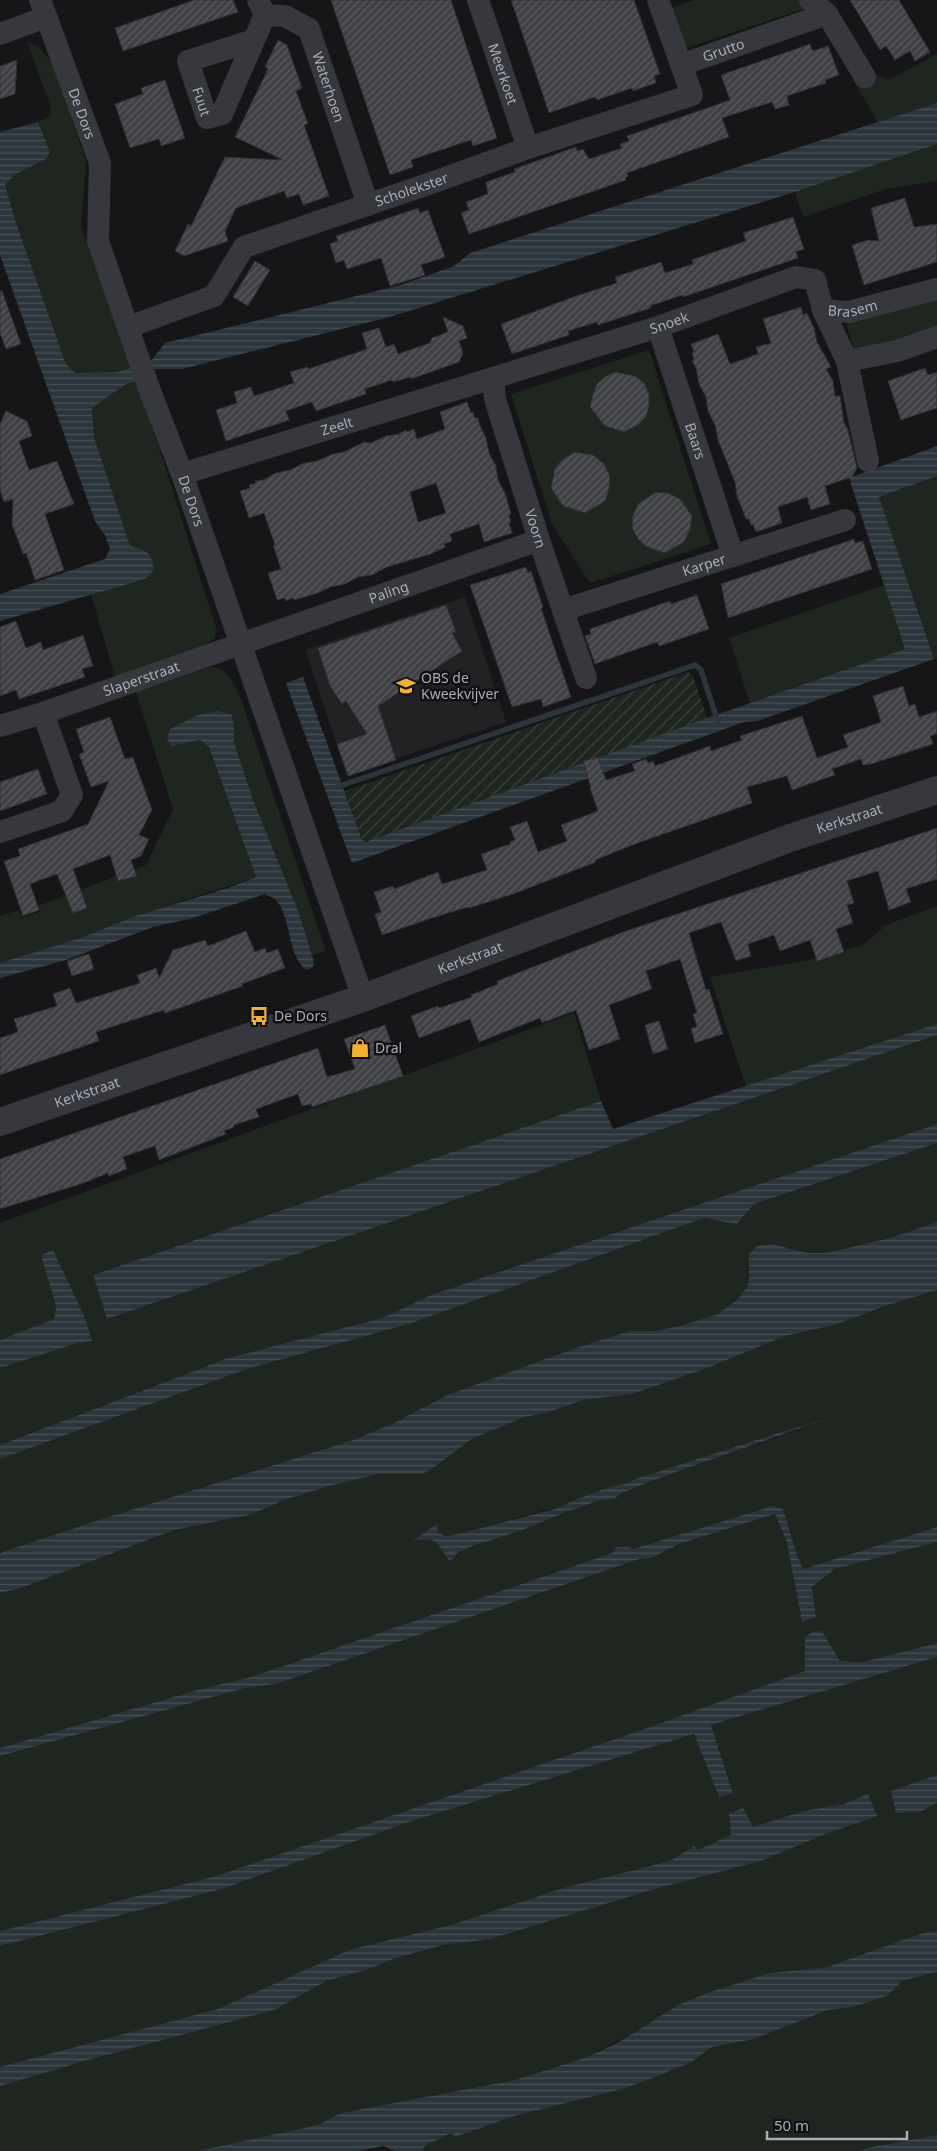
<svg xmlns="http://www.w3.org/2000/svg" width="937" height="2151" viewBox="0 0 937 2151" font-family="'Noto Sans',sans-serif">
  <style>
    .built { fill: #222225 }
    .grass { fill: #1e261f; fill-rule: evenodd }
    .garden { fill: url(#garden-furrows) }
    .water { fill: url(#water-rules) }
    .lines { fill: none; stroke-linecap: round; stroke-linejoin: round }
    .stream { stroke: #2c353c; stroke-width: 5.5 }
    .building { fill: url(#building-hatch); stroke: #303034; fill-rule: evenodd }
    .minor { stroke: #37383d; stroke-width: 22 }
    .tertiary { stroke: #37383d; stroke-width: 28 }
    .labels { text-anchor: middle; stroke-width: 5; stroke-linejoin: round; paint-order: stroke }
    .street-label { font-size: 14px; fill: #a8adb8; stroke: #111113 }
    .poi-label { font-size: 14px; fill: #a8adb8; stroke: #111113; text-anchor: start }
  </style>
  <defs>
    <pattern id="garden-furrows" width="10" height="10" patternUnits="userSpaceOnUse" patternTransform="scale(1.25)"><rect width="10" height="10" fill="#1e261f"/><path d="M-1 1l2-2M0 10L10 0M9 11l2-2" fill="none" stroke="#3c433d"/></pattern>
    <pattern id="water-rules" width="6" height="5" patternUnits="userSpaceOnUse" patternTransform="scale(1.25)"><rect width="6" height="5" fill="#2c353c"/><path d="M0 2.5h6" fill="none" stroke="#485056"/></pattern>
    <pattern id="building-hatch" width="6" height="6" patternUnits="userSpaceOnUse" patternTransform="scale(1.25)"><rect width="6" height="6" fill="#404145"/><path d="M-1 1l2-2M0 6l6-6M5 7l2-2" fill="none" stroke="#595a5e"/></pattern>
  </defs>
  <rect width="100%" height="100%" fill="#161618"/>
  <path class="built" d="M465,597L506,722L347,775L305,650Z"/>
  <g class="grass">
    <path d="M694,0H802L810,7L683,49L670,8Z"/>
    <path d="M27,41L40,49L54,65L86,162L81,227L133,366L117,372L75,373L66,364L16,223L5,185L16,174L46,159L50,152L38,122L51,115L50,105Z"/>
    <path d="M937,54V103L878,122L853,80L869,72L888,80Z"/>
    <path d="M937,144V181L886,189L803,217L795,192Z"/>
    <path d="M937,298V326L855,353L846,323Z"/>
    <path d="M649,350L711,544L590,583L552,524L511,394Z"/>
    <path d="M138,381L216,628L215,638L197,651L115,678L91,594L115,587L147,551L130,546L94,437L92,408L126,384Z"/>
    <path d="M937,476V659H934L879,497Z"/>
    <path d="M884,585L905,649L750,703L729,638Z"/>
    <path d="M210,667C230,668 234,684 241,699L326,951L312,956L299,913L253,800L234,742V727L232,716L188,743L200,740L209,747L256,877L135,916L83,937L0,963V916L19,910L22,918L40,912L38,906L146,865L173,809L136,692Z"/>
    <path d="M937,906V1024L746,1087L710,977L810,960L863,945L886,925Z"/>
    <path d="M574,1013L601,1101L93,1275L107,1319L937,1035V1124L431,1295L382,1318L228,1358L0,1445V1368L75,1344L92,1341L42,1256L56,1306L54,1320L0,1340V1223Z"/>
    <path d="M937,1143V1222L890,1238L825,1253H809L779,1245L749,1254V1279L747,1287L738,1299L718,1314L683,1325L655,1331H630L581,1346L447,1395L394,1423L353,1440L102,1519L0,1554V1459L247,1369L409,1324L704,1218L737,1224L754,1204Z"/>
    <path d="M937,1290V1527L803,1569L797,1555L783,1510L633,1549L630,1547H616L612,1553L251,1677L197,1690L0,1748V1593L21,1588L174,1530L249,1515L290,1498L337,1484L379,1474H423L433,1468L472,1439L525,1417L549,1412L584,1400L632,1394L705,1369L785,1336L838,1324L885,1306ZM814,1424L657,1479L620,1494L614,1499L601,1500L566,1512L523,1530L473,1546L457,1553L439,1547C435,1536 425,1538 414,1539L437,1525L438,1533L446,1536L459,1534L553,1508H558L610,1487L629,1483L750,1442Z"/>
    <path d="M775,1514L787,1543L802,1622L816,1617L812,1587L835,1569L937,1542V1643L863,1662L840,1661L822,1631L805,1637L806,1671L650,1727L216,1876L0,1931V1756L245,1688L276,1684L639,1559L652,1558L679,1544Z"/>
    <path d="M937,1657V1775L891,1791L920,1812L937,1803V1931L926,1932L874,1950L828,1967L770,1973L644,2027L587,2057L515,2080L341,2113L318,2125L197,2151H0V1946L222,1889L412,1821L694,1734L719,1797L733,1792L711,1725Z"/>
    <path d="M937,1972V2135L859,2151H422L425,2146L451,2132L457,2137L514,2116L619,2090L640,2083L690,2063L712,2047L754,2039L828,2010L853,2007L887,1996L902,1981Z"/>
  </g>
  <path class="garden" d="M688,672L693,676L707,718L366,842L362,840L345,791Z"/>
  <g class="water">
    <path d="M937,103V144L795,192L386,318L182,369H154L157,377L126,384L92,408L94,437L130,546C147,551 149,550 154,568L148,577L145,579L0,621V594L105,559L110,549L105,535L95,521L0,255V132L38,122L50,152L46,159L16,174L5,185L16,223L66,364L75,373L117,372L151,361L165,343L401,285L454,266L470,253Z"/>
    <path d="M937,446V476L879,497L934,659L757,721L744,722L352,863L286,683L303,677L362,840L366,842L707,718L905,649L849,478Z"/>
    <path d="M218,711L232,715L234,727V742L253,800L299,913L314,962L313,967L307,970C287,958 292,916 275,899C273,897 267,896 265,894L193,918L153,927L66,960L0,978V963L83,937L135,916L228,888L256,877L209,747L200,740L171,746L167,739L170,729L198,715Z"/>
    <path d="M937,1024V1035L107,1319L93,1275L601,1101L613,1129Z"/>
    <path d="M937,1124V1143L754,1204L737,1224L704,1218L409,1324L247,1369L0,1459V1445L228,1358L382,1318L431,1295Z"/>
    <path d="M937,1222V1290L885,1306L838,1324L785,1336L705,1369L632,1394L584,1400L549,1412L525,1417L472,1439L433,1468L423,1474H379L337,1484L290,1498L249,1515L174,1530L21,1588L0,1593V1554L3,1552L102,1519L353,1440L394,1423L447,1395L581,1346L630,1331H655L683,1325L718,1314L738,1299L747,1287L749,1279V1254L757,1246L772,1244L809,1253H825L890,1238Z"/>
    <path d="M53,1250L85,1318L92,1341L75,1344L0,1368V1340L54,1319L56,1306L41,1255Z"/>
    <path d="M826,1419L657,1479L620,1494L614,1499L601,1500L566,1512L523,1530L473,1546L457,1553L453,1559L449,1560C434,1540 439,1538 413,1540L437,1524L438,1533L446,1536L458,1534L558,1508L577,1499L610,1487L629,1483L633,1480L750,1442Z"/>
    <path d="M773,1506L783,1509L797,1555L803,1569L937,1527V1542L835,1569L812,1587L816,1617L802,1622L787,1543L775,1514L679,1544L652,1558L639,1559L276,1684L245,1688L0,1756V1748L197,1690L251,1677L612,1553L616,1547H630L633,1549Z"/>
    <path d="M822,1631L840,1661L863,1662L937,1643V1657L711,1725L733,1793L719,1797L694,1734L412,1821L222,1889L0,1946V1931L216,1876L650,1727L805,1671V1637L813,1632Z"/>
    <path d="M937,1775V1803L920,1812L896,1813L891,1791Z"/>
    <path d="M868,1794L877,1816L823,1835L760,1861L648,1891L490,1939L443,1945L396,1958L366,1970L326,1981L274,2010L88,2060L0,2086V2067L218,2009L352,1949L451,1925L567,1887L670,1861L694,1846L698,1850L731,1835L729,1814L743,1808L753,1827L804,1811L844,1804Z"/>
    <path d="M937,1931V1972L902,1981L887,1996L853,2007L828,2010L754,2039L712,2047L690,2063L640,2083L619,2090L514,2116L456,2137L451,2133L425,2146L422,2151H394L384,2146L359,2151H197L318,2125L341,2113L515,2080L587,2057L617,2043L680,2004L710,1992L770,1973L828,1967L874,1950L926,1932Z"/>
    <path d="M937,2135V2151H859L867,2148Z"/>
  </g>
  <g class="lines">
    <path class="stream" d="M337,787L695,665L701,670L718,722"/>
  </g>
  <g class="building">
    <path d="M194,0H233L238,12L123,51L115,28Z"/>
    <path d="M331,0H451L497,138L473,146L471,140L411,160L413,167L390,175Z"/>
    <path d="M511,0H634L660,74L654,76L656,83L633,91L632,88L597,100L595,97L549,113Z"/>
    <path d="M850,0H899L930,52L915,61L910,51L895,60L886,46L880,50Z"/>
    <path d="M278,40L287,45L302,88L296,91L308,124L304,125L329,196L303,205L299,194L287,198L284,191L236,208L225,231L228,241L184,256L175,251L188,224L191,226L225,157L283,160L235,137L268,69L265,67Z"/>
    <path d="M810,44L813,51L828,46L839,75L825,80L826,83L787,96L789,105L775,109L772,102L722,118L729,137L627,173L628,176L625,178L626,180L469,234L461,213L469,210L466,202L488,194L486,182L515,172L514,169L576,147L577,151L583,149L589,159L622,148L620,144L629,141L627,136L730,100L721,75Z"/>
    <path d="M17,60L15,94L0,99V66Z"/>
    <path d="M165,80L185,138L161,146L159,139L130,148L115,104L143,94L141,88Z"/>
    <path d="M905,198L914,227L937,224V262L864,285L852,245L868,240L879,241L871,208Z"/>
    <path d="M418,208L420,213L428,210L445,257L421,265L425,275L390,286L381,258L347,269L344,260L336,263L330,244L338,241L336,236Z"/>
    <path d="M793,217L804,249L796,252L798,258L683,297L682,295L650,306L651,308L598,325L597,322L568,331L569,335L512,354L501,324L576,296L617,283L615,277L661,262L665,273L693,264L692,260L697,258L746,241L743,233Z"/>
    <path d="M255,261L270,270L248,306L233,297Z"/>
    <path d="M0,291H2L21,344L6,349L0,333Z"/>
    <path d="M801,307L803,315L807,313L814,328L817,342L831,367L826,369L833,381L835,396H840L844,423L848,430L857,468L852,477L825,486L830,504L811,510L807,497L778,507L782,523L756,532L753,524L751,525L749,519H746L737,496L735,482L718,440L715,425L708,411L706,397L699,384L696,368L692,361L694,360L692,353L694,352L691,344L718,334L730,364L758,354L756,347L771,343L763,319Z"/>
    <path d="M443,317L463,326L467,338L459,341L463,353L459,362L411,379V377L393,382L392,380L365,389L366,394L316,411L312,402L286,411L289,420L226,441L216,410L237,403L234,392L251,387L254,396L294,383L290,372L307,367L308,369L367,349L362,333L379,328L386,347L394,344L398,354L430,343L432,338L448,332Z"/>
    <path d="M925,368L928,375L937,372V408L901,420L888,381Z"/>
    <path d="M615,372L635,376L644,383L649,394V406L646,417L638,425L624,432L605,426L590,407L593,394L597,384L606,376Z"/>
    <path d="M467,402L471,413L473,412L475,418H478L480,426L486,438L489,453L496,466L498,480L505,493L511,514L509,516L511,522L509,523L512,533L484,542L479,524L450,534L452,541L444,544L445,547L431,554L387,567L372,575L358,577L345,584L330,587L318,593L294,600L293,598L286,601L285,598L277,600L268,573L281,569L273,545H275L264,513L249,518L240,491L250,488L249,485L256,483L255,481L263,480L276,473L290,470L304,463L317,461L333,454L344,452L364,442L371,443L386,436L399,434L406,430L407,432L414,429L417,439L445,429L440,412ZM436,483L446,513L418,522L410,492Z"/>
    <path d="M6,411L27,421L32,436L19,441L29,470L57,461L74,504L45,514L64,570L35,580L26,553L23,554L12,524L13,499L4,502L0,490V424Z"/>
    <path d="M575,452L593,455L603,463L610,476L609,488L606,499L602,503L585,513L563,506L551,488L555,468L563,459Z"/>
    <path d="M656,492L668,493L680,499L692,516L690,529L684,542L665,553L647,547L638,539L632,528L633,515L638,504Z"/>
    <path d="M854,539L855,543L863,541L872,569L728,618L721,584Z"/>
    <path d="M526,567L528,573L531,571L543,607L541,608L571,697L543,707L541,699L512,707L470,585Z"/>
    <path d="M697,595L709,629L659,646L657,642L595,664L585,636L591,634L590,629L670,601L671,604Z"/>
    <path d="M446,605L456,632L452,633L462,651L378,706L396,760L348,776L337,744L367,734L346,701L342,704L330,686L318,648Z"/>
    <path d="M16,621L26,648L41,642L43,650L83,635L93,666L82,669L85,677L19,699L16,690L0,696V627Z"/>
    <path d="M903,686L909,706L915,704L919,717L937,711V734L930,736L933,744L871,764L863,765L861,759L832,769L835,775L792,790L787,776L747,787L752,803L635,844L595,860L596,862L513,894L469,908L468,907L435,917L382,935L375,914L381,912L374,892L393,886L394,889L438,872L442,884L487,870L481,854L510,844V842L515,840L510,827L527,821L538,852L567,841L561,825L598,811L590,788H591L583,761L598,757L606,780L635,771L632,764L646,759L648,763L653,761L655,766L710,746L711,751L742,740L740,736L802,716L817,758L848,747L843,735L881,722L873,696Z"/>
    <path d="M110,717L125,759L133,757L152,810L139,835L149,839L141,856L131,860L137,876L118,881L110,855L73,869L87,908L73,913L57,874L30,884L39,910L23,916L4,861L20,856L18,849L88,824L109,781L91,787L79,754L84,752L76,729Z"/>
    <path d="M38,769L47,794L0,811V782Z"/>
    <path d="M937,828V879L906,889L911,902L889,910L878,871L847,881L854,903L847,905L853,923L836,929L844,952L817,961L810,940L780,951L774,935L748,944L751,956L736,961L721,922L689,933L706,990L709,989L723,1034L695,1043L691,1028L697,1027L693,1014L697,1013L680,959L646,971L652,989L609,1005L620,1039L589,1050L576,1010L542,1023L540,1018L479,1042L470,1019L419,1038L411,1016L438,1006L439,1008L472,997L471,995L498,984L497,981L623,932Z"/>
    <path d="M246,931L255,952L265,948L267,953L278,949L285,968L242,984L243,986L165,1013L164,1010L96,1032L99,1041L0,1075V1038L18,1032L14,1019L57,1006L53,994L70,988L76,1003L140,983L137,975L156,968L159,978L173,950L205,940L208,946Z"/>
    <path d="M89,954L94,969L72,976L67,961Z"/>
    <path d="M659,1021L668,1049L653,1054L645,1025Z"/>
    <path d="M385,1025L403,1076L312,1107L311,1104L302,1106L298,1094L256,1109L259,1117L234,1125V1127L224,1131L226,1134L159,1160L155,1146L123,1157L127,1169L109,1176L108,1173L81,1184L0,1209V1159L318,1048L327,1077L355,1069L344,1039Z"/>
  </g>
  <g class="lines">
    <g class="minor">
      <path id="s1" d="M40,0L100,163L98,241L147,383L182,474L363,998"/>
      <path id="s2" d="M258,0L265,15L285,16L309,29L368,205"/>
      <path id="s3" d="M478,0L528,148"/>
      <path d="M810,0L827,14L865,77"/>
      <path d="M0,34L46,17"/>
      <path id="s4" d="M254,40L188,61L207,118L222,114L265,15"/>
      <path id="s5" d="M681,65L827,14"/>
      <path id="s6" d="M823,310L849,312L937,289"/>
      <path id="s7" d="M128,327L214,296L244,247L434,182L528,148L692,95L658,0"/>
      <path id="s8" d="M658,327L733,556"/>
      <path d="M847,361L897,351L937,337"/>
      <path id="s9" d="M493,379L495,399L539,540L586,678"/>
      <path id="s10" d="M182,474L658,327L796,277L815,280L823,310L847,361L868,461"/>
      <path id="s11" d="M563,610L845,520"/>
      <path id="s12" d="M0,726L43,713L539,540"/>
      <path d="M0,832L62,811L72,795L43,713"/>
    </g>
    <path class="tertiary" id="s13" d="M0,1122L363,998L790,838L937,790"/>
  </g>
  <defs>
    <g id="school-bare" transform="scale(1.5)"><path d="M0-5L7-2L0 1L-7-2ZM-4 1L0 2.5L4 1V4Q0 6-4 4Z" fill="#f2b134" stroke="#111113" stroke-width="2.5" paint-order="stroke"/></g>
    <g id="bus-bare" transform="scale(1.5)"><path d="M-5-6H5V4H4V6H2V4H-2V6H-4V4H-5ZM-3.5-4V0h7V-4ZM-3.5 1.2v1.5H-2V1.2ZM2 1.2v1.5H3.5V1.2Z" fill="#f2b134" stroke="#111113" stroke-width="2.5" paint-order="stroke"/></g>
    <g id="shop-bare" transform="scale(1.5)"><path d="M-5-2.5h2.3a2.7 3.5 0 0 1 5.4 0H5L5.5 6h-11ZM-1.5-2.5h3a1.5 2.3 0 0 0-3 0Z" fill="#f2b134" stroke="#111113" stroke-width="2.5" paint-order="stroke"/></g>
  </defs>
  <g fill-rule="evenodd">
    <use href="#school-bare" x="406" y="686"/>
    <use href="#bus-bare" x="259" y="1016"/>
    <use href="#shop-bare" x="360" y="1048"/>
  </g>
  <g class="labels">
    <g class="street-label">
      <text dy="5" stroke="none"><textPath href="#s5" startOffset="45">Grutto</textPath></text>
      <text dy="5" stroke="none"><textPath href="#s3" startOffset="78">Meerkoet</textPath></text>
      <text dy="5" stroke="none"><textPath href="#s2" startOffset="125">Waterhoen</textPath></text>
      <text dy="5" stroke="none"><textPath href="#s4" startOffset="112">Fuut</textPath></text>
      <text dy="5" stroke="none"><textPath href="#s1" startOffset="121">De Dors</textPath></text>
      <text dy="5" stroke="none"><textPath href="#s7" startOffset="326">Scholekster</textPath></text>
      <text dy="5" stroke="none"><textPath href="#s6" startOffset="30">Brasem</textPath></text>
      <text dy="5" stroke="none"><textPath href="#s10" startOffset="510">Snoek</textPath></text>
      <text dy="5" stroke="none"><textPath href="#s10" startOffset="162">Zeelt</textPath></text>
      <text dy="5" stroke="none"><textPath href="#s8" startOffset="120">Baars</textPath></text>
      <text dy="5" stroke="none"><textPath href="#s1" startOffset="528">De Dors</textPath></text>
      <text dy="5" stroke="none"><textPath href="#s9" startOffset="156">Voorn</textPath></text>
      <text dy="5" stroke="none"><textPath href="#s11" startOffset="148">Karper</textPath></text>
      <text dy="5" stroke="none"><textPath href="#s12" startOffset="411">Paling</textPath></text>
      <text dy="5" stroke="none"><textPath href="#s12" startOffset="149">Slaperstraat</textPath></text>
      <text dy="5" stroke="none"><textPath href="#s13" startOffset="902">Kerkstraat</textPath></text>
      <text dy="5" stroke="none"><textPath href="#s13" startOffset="498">Kerkstraat</textPath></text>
      <text dy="5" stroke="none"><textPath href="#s13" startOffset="92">Kerkstraat</textPath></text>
    </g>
    <g class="poi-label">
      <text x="421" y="683">OBS de<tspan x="421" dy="16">Kweekvijver</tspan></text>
      <text x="274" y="1021">De Dors</text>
      <text x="375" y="1053">Dral</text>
    </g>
  </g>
  <path d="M767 2131v8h140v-8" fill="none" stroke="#a8adb8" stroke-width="2.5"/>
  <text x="774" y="2131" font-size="15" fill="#a8adb8" stroke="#111113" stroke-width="4" paint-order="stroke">50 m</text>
</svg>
